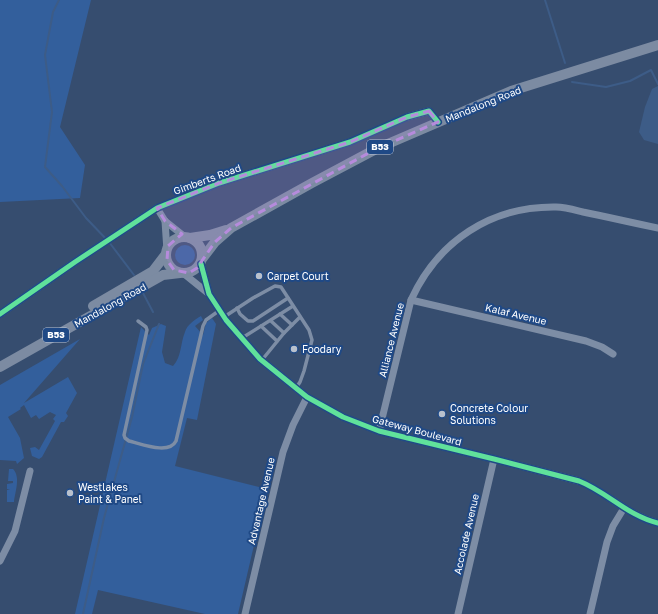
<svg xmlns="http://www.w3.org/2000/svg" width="658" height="614" viewBox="0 0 658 614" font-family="'Golos Text',sans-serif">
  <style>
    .green { fill: #335f9c }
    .water { fill: #3d5c87 }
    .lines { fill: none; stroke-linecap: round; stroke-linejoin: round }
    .stream { stroke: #3d5c87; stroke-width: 2 }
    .service { stroke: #7d8da5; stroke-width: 3.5 }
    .minor { stroke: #7d8da5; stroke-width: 7 }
    .primary { stroke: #7c8ba2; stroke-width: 10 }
    .cycleway-casing { stroke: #1f4986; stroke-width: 8 }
    .cycleway { stroke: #60e19b; stroke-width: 5 }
    .marked { fill: #b68bdc; fill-opacity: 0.2; stroke: #b68bdc; stroke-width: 3; stroke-dasharray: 8 5; stroke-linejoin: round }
    .poi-dot { fill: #b9c1cd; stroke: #1f4986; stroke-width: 1.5 }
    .labels { text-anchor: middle; stroke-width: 4; stroke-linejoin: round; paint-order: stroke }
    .shield { fill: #1f4986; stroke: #bcc8db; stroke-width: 1 }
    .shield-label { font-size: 9px; font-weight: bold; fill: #fff }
    .street-label { font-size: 10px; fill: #fff; stroke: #1f4986 }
    .poi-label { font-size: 10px; fill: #fff; stroke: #1f4986; text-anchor: start }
  </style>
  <rect width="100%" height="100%" fill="#364d6f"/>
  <g class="green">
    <path d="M0,0H91L60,127L85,165L80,198L0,202Z"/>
    <circle cx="185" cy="255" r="10"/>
    <path d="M201,316L203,320L195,326L203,335L206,323L212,318L216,324L197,420L187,418L175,466L267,489L238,614H205L98,590L92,614H75L141,327L149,335L152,328L161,324L166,326L162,352L165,363L173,366C182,356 180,344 185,332C187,325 194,320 201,316Z"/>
    <path d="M80,339L24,403L68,377L77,393L66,413L68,416L64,422H61L42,457L39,459L32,456L30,448L35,447L39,450L55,421L53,419L56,415L50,412L39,419L36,415L31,418L24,405L20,408L21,409L8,417L20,438L24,458L17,464L16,461L0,460V385Z"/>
    <path d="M9,469H13C21,477 15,492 14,502H7V490L10,489H7V484L13,483V481H8Z"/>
  </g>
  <path class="water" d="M658,86V144L644,140L639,132L645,107L652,89Z"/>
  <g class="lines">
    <g class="stream">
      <path d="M59,0L53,12L45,55L52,112L45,167L62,186L86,218L109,242L134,275"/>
      <path d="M545,0L565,63"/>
      <path d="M572,82L606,87L630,81L651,70L658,84"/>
      <path d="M143,293L153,312"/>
      <path d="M83,614L104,518L132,417L143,364L159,324"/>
    </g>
    <g class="service">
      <path d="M237,308L240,314L248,321H253L288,298"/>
      <path d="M280,314L292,325"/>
      <path d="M224,317L253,298L275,286L281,287L309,330L312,340L304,371L300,382L296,388"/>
      <path d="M138,321L146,327L147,330L124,435L125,438L129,441C142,444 169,455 176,441L203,326L206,320L220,310"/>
      <path d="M271,321L284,333"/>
      <path d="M261,326L277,341"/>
      <path d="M242,338L293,306"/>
      <path d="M262,360L284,333L300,317"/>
    </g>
    <g class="minor">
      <path d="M157,208L165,221L185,237"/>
      <path d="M165,221L167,251"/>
      <path d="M201,264L209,294L226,320L260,359L307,397L343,417L379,431L494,459L579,481C607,492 628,516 658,523"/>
      <path d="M183,273L209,294"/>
      <path d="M411,300L586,341L602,347L613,354"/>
      <path d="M0,314L75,262L157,208L219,183L350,142L407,117L429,111L438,122"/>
      <path d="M379,431L411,300C438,241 491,206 556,207C565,207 575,210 583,212C608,217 633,223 658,228"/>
      <path d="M0,561L15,531L30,471"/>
      <path d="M245,614L283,452L293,425L307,397"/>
      <path d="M458,614L494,459"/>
      <path d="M590,614L607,542L613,526L624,508"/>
    </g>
    <g class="primary">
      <circle cx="184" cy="255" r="18"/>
      <path d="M190,238L210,235L226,230"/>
      <path d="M202,259L215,242L231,228L312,183L376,149L511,91L658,45"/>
      <path d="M93,306L153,271L166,254"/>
      <path d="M0,367L163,275L180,273"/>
    </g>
    <g class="cycleway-casing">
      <g id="cycleway">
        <path d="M201,264L209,294L226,320L260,359L307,397L343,417L379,431L494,459L579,481C607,492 628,516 658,523"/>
        <path d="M0,314L75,262L157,208L219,183L350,142L407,117L429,111L438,122"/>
      </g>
    </g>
    <use href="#cycleway" class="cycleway"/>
  </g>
  <path class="marked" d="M429,111L438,122L376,149L231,228L215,242L197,268L189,273L174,270L167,260L168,246L182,234L165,221L157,208L219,183L350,142L407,117Z"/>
  <g class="poi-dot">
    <circle cx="259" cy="276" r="4"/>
    <circle cx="294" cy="349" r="4"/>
    <circle cx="442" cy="414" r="4"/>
    <circle cx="70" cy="493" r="4"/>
  </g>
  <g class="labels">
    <g class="shield">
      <rect x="367" y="140" width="26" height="14" rx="3"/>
      <rect x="43" y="328" width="26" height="14" rx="3"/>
    </g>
    <g class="shield-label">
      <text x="380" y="150">B53</text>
      <text x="56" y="338">B53</text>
    </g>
    <g class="street-label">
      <text transform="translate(483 104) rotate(-22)" y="4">Mandalong Road</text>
      <text transform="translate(207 179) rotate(-20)" y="4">Gimberts Road</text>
      <text transform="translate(110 305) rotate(-29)" y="4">Mandalong Road</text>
      <text transform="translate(516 314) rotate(13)" y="4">Kalaf Avenue</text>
      <text transform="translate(391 340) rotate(-76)" y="4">Alliance Avenue</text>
      <text transform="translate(417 430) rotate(15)" y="4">Gateway Boulevard</text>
      <text transform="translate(261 501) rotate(-77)" y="4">Advantage Avenue</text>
      <text transform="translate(466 534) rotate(-77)" y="4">Accolade Avenue</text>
    </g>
    <g class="poi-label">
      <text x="267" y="280">Carpet Court</text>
      <text x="302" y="353">Foodary</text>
      <text x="450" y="412">Concrete Colour<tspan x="450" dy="12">Solutions</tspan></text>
      <text x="78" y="491">Westlakes<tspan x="78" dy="12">Paint &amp; Panel</tspan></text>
    </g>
  </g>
</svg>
